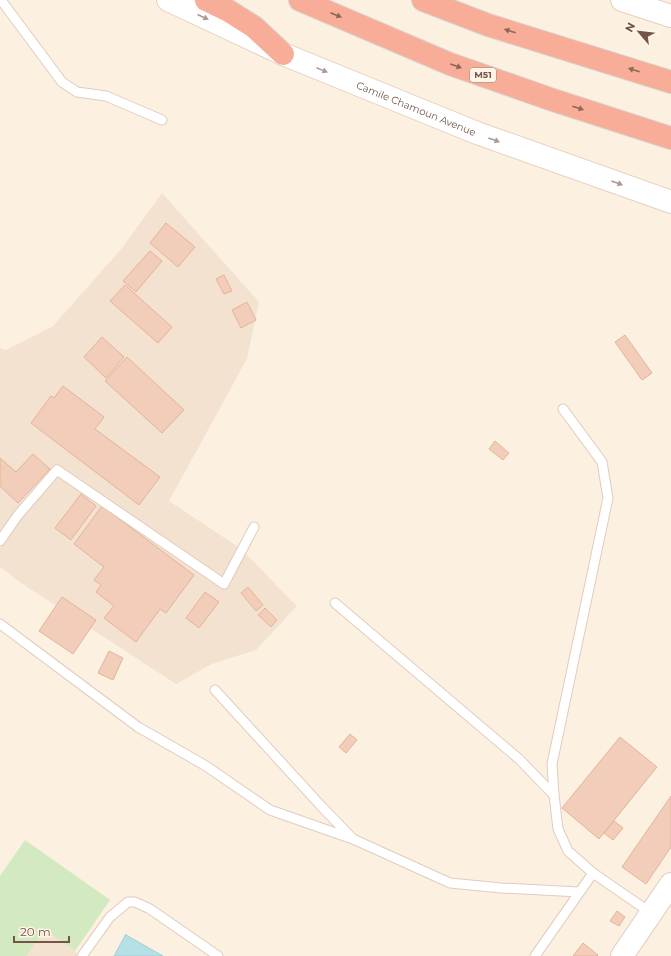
<svg xmlns="http://www.w3.org/2000/svg" width="671" height="956" viewBox="0 0 671 956" font-family="Montserrat,sans-serif">
  <style>
    .residential { fill: #f4e2d0 }
    .green { fill: #d3e9c0 }
    .water { fill: #b6e0e5; stroke: #9cd0d7 }
    .building { fill: #f2cdb9; stroke: #e4b399 }
    .lines { fill: none; stroke-linecap: round; stroke-linejoin: round }
    .service-casing { stroke: #e0ccbd; stroke-width: 11 }
    .tertiary-casing { stroke: #e0ccbd; stroke-width: 24 }
    .secondary-casing { stroke: #e7cfbd; stroke-width: 24 }
    .motorway-casing { stroke: #dbd3cf; stroke-width: 24 }
    .service { stroke: #fff; stroke-width: 9 }
    .tertiary { stroke: #fff; stroke-width: 22 }
    .secondary { stroke: #fff; stroke-width: 22 }
    .motorway { stroke: #f7ad98; stroke-width: 22 }
    .oneway { fill: #8d6758 }
    .oneway2 { fill: #ab9a91 }
    .labels { text-anchor: middle; stroke-width: 3.5; stroke-linejoin: round; paint-order: stroke }
    .shield { fill: #fff5e8; stroke: #9d8678; stroke-width: 1 }
    .shield-label { font-size: 9px; font-weight: bold; fill: #735648 }
    .street-label { font-size: 10px; fill: #735648; stroke: #fff5e8 }
  </style>
  <rect width="100%" height="100%" fill="#fcf1e1"/>
  <g class="residential">
    <path d="M162,193L259,302L247,359L169,501L240,548L297,606L256,650L212,664L176,684L21,583L0,567V348L6,350L53,326L122,248Z"/>
    <path d="M45,930L75,951L78,956H26Z"/>
  </g>
  <path class="green" d="M25,840L110,900L75,951L45,930L26,956H0V876Z"/>
  <path class="water" d="M126,934V935L163,956H114Z"/>
  <g class="building">
    <path d="M166,223L195,247L178,267L150,243Z"/>
    <path d="M150,251L162,261L136,292L123,281Z"/>
    <path d="M224,275L232,291L224,294L216,279Z"/>
    <path d="M125,285L172,327L158,343L110,301Z"/>
    <path d="M247,302L256,320L241,328L232,310Z"/>
    <path d="M625,335L652,373L642,380L615,342Z"/>
    <path d="M102,337L124,357L106,378L84,357Z"/>
    <path d="M127,357L184,410L162,433L105,381Z"/>
    <path d="M63,386L104,417L95,429L160,477L139,505L31,423L51,396L54,398Z"/>
    <path d="M495,441L509,453L503,460L489,449Z"/>
    <path d="M33,454L50,469L18,503L0,486V458L16,472Z"/>
    <path d="M81,494L96,506L71,540L55,528Z"/>
    <path d="M102,506L194,575L166,613L160,609L136,642L104,618L114,606L96,592L101,585L94,580L104,567L74,544Z"/>
    <path d="M248,587L263,605L256,611L241,593Z"/>
    <path d="M205,592L219,602L199,628L186,618Z"/>
    <path d="M62,597L96,620L73,654L39,631Z"/>
    <path d="M265,608L277,620L271,627L258,615Z"/>
    <path d="M109,651L123,658L113,680L98,673Z"/>
    <path d="M350,734L357,740L346,753L339,747Z"/>
    <path d="M620,737L657,767L599,839L562,808Z"/>
    <path d="M671,796V847L646,884L622,867Z"/>
    <path d="M614,821L623,828L613,840L604,833Z"/>
    <path d="M617,911L625,917L619,926L610,921Z"/>
    <path d="M583,943L598,955L597,956H573Z"/>
  </g>
  <g class="lines">
    <g class="service-casing">
      <g id="service">
        <path d="M1,0L62,82L77,92L106,96L162,120"/>
        <path d="M563,409L602,462L608,498L552,764L554,795L558,829L568,851L593,873L651,913"/>
        <path d="M0,541L18,515L57,470L224,584L254,527"/>
        <path d="M335,603L519,759L554,795"/>
        <path d="M0,624L138,727L206,766L270,810L350,838"/>
        <path d="M215,690L322,807L353,839L450,883L501,888L579,892"/>
        <path d="M82,956L110,917L128,902H135L150,909L218,956"/>
        <path d="M535,956L593,873"/>
      </g>
    </g>
    <g class="tertiary-casing">
      <path id="tertiary" d="M622,956L671,884"/>
    </g>
    <g class="secondary-casing">
      <g id="secondary">
        <path id="s1" d="M168,0L283,54L477,133L671,202"/>
        <path d="M622,0L671,16"/>
      </g>
    </g>
    <g class="motorway-casing">
      <g id="motorway">
        <path d="M206,0L227,10L254,27L283,54"/>
        <path d="M300,0L450,64L553,100L671,138"/>
        <path d="M423,0L488,25L671,82"/>
      </g>
    </g>
    <use href="#service" class="service"/>
    <use href="#tertiary" class="tertiary"/>
    <use href="#secondary" class="secondary"/>
    <use href="#motorway" class="motorway"/>
  </g>
  <defs><path id="oneway-solid" d="M-6-.8H1V-3.2L6.5 0L1 3.2V.8H-6Z"/></defs>
  <g class="oneway">
    <use href="#oneway-solid" transform="translate(336 15) rotate(23)"/>
    <use href="#oneway-solid" transform="translate(510 31) rotate(-163)"/>
    <use href="#oneway-solid" transform="translate(456 66) rotate(20)"/>
    <use href="#oneway-solid" transform="translate(634 70) rotate(-163)"/>
    <use href="#oneway-solid" transform="translate(578 108) rotate(18)"/>
  </g>
  <g class="oneway2">
    <use href="#oneway-solid" transform="translate(203 17) rotate(25)"/>
    <use href="#oneway-solid" transform="translate(322 70) rotate(22)"/>
    <use href="#oneway-solid" transform="translate(494 140) rotate(20)"/>
    <use href="#oneway-solid" transform="translate(617 183) rotate(20)"/>
  </g>
  <g class="labels">
    <rect class="shield" x="470" y="68" width="26" height="14" rx="3"/>
    <g class="shield-label">
      <text x="483" y="78">M51</text>
    </g>
    <g class="street-label">
      <text dy="4" stroke="none"><textPath href="#s1" startOffset="271">Camile Chamoun Avenue</textPath></text>
    </g>
  </g>
  <g transform="translate(639 32) rotate(298)" stroke="#fff5e8" stroke-width="3" paint-order="stroke">
  <path d="M0-3L7 15L0 10L-7 15Z" fill="#735648"/>
  <text y="-6" font-size="11" font-weight="bold" text-anchor="middle" fill="#735648">N</text>
  </g>
  <path d="M14 936v6h55v-6" fill="none" stroke="#735648" stroke-width="2"/>
  <text x="20" y="936" font-size="12" fill="#735648" stroke="#fff5e8" stroke-width="3" paint-order="stroke">20 m</text>
</svg>
